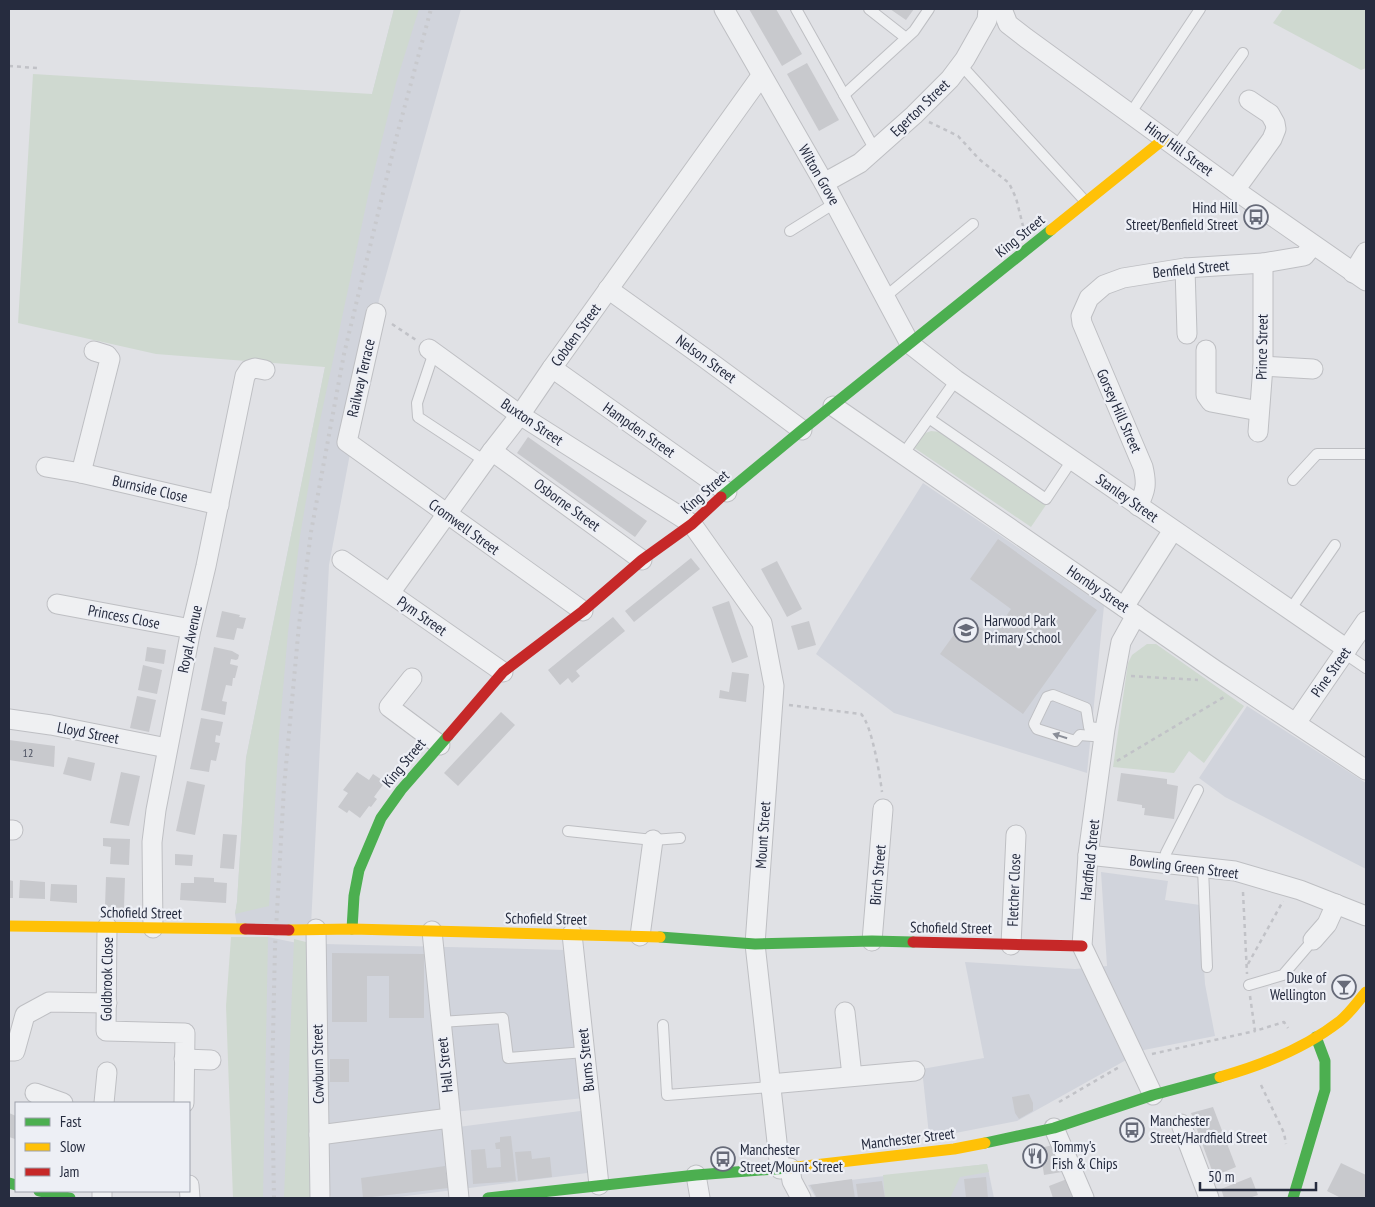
<svg xmlns="http://www.w3.org/2000/svg" width="1375" height="1207" viewBox="0 0 1375 1207" font-family="'PT Sans Narrow',sans-serif">
  <style>
    .built { fill: #d1d4dc }
    .green { fill: #cfd9d0 }
    .building { fill: #c8c9cd }
    .lines { fill: none; stroke-linecap: round; stroke-linejoin: round }
    .lane-casing { stroke: #bebfc3; stroke-width: 12 }
    .street-casing { stroke: #bebfc3; stroke-width: 21 }
    .path { stroke: #c1c2c7; stroke-width: 2.5; stroke-dasharray: 4 4; stroke-linecap: butt }
    .lane { stroke: #eff0f2; stroke-width: 10 }
    .street { stroke: #eff0f2; stroke-width: 19 }
    .fast { stroke: #4caf50; stroke-width: 11 }
    .slow { stroke: #ffc107; stroke-width: 11 }
    .jam { stroke: #c62828; stroke-width: 11 }
    .rail { stroke: #c8c9cd; stroke-width: 4; stroke-dasharray: 2.5 5; stroke-linecap: butt }
    .jam-bridge { stroke: #c62828; stroke-width: 11 }
    .oneway { fill: #8a8e98 }
    .labels { text-anchor: middle; stroke-width: 4.5; stroke-linejoin: round; paint-order: stroke }
    .number-label { font-size: 12px; fill: #4f5463 }
    .street-label { font-size: 15px; fill: #262c3f; stroke: #edeff5 }
    .poi-label { font-size: 15px; fill: #262c3f; stroke: #edeff5; text-anchor: start }
  </style>
  <rect width="100%" height="100%" fill="#e0e1e5"/>
  <g class="built">
    <path d="M394,9H461L379,300L329,565L311,926H237L235,914L237,902L246,758L325,367L321,365L344,203Z"/>
    <path d="M923,483L1104,606L1087,773L894,713L816,654Z"/>
    <path d="M1247,706L1366,783V869L1225,797L1199,778Z"/>
    <path d="M1101,872L1168,881L1165,900L1200,905L1205,984L1215,1036L1144,1050L1017,1121L940,1136L929,1135L922,1069L984,1058L965,962L1075,969L1107,966Z"/>
    <path d="M268,937L307,945L310,1198H233Z"/>
    <path d="M324,944L566,950L584,1098L322,1126Z"/>
    <path d="M588,1110L595,1172L391,1198H332L330,1195L327,1144Z"/>
    <path d="M987,1164L994,1198H816L808,1185Z"/>
  </g>
  <g class="green">
    <path d="M394,9H419L396,83L368,196L318,430L300,536L288,632L279,736L269,906L235,914L237,902L246,758L325,367L156,354L18,323L33,74L372,94Z"/>
    <path d="M1283,9H1366V68L1361,70L1273,23Z"/>
    <path d="M931,431L941,432L1046,505L1031,527L913,447L923,434Z"/>
    <path d="M1147,644H1156L1244,706L1204,763L1189,751L1174,773L1113,767L1128,663L1132,655Z"/>
    <path d="M231,937H268L263,1198H233L226,1006Z"/>
    <path d="M294,939L306,942L307,945L310,1198H284Z"/>
    <path d="M987,1164L989,1172L960,1177L950,1198H885L883,1175Z"/>
  </g>
  <g class="building">
    <path d="M749,9H776L802,54L782,66Z"/>
    <path d="M890,9H914L906,20Z"/>
    <path d="M807,63L839,120L819,131L787,74Z"/>
    <path d="M528,437L647,521L635,537L517,453Z"/>
    <path d="M998,539L1097,610L1023,714L940,654L966,618L992,636L1011,609L970,579Z"/>
    <path d="M691,558L700,569L634,622L625,611Z"/>
    <path d="M777,561L802,609L787,617L761,569Z"/>
    <path d="M729,601L748,657L732,663L712,607Z"/>
    <path d="M222,611L240,615L239,617L246,618L243,629L237,628L234,640L216,637Z"/>
    <path d="M613,617L625,631L576,671L580,676L572,683L568,678L560,685L548,670Z"/>
    <path d="M809,621L816,645L798,650L791,626Z"/>
    <path d="M147,647L166,650L164,664L145,661Z"/>
    <path d="M214,647L232,651L239,655L238,659L236,660L231,659L230,664L238,666L235,678H233L232,686L226,685L222,701L227,702L225,715L201,710Z"/>
    <path d="M143,665L162,670L157,694L138,690Z"/>
    <path d="M732,672L749,674L746,702L719,698L720,690L729,692Z"/>
    <path d="M137,696L156,700L149,732L130,728Z"/>
    <path d="M501,712L515,725L458,786L444,773Z"/>
    <path d="M201,718L223,722L220,736L216,735L215,742L220,743L216,761L211,760L209,772L190,769Z"/>
    <path d="M9,740L55,746L54,767L9,760Z"/>
    <path d="M68,757L95,763L91,781L63,774Z"/>
    <path d="M121,772L140,776L129,826L110,823Z"/>
    <path d="M357,772L369,780L373,774L385,782L374,797L377,799L371,807L369,806L360,818L349,810L347,813L338,807L348,793L343,790Z"/>
    <path d="M1121,773L1167,779V784L1178,786L1174,819L1144,815L1145,808H1142V805L1117,801Z"/>
    <path d="M187,781L205,785L195,835L176,831Z"/>
    <path d="M223,834L237,835L234,869L220,868Z"/>
    <path d="M103,838L130,839L129,865L110,864L111,847L103,846Z"/>
    <path d="M175,854L193,855L192,866L175,865Z"/>
    <path d="M106,877L125,878L124,908L105,907Z"/>
    <path d="M194,877L214,878V882L227,883L226,903L180,900L181,883H194Z"/>
    <path d="M9,880L13,881V898H9Z"/>
    <path d="M20,880L45,882V899L19,898Z"/>
    <path d="M51,884L77,885V903L50,901Z"/>
    <path d="M332,953L424,954V1018H389V976H367V1022H332Z"/>
    <rect x="330" y="1059" width="19" height="23"/>
    <path d="M1029,1094L1033,1103V1111L1019,1119L1015,1113L1012,1097Z"/>
    <path d="M1213,1107L1236,1167L1214,1176L1191,1113Z"/>
    <path d="M9,1113L16,1116L15,1139L9,1137Z"/>
    <path d="M511,1136L516,1181L473,1184L471,1150L485,1149L487,1168L501,1167L500,1149H496L495,1143L500,1142V1137Z"/>
    <path d="M1053,1145L1062,1172L1044,1175L1040,1148Z"/>
    <path d="M531,1151L532,1159L550,1157L552,1177L518,1181L515,1152Z"/>
    <path d="M1341,1163L1366,1175V1198H1341L1327,1191Z"/>
    <path d="M445,1166L448,1188L363,1198L361,1178Z"/>
    <path d="M986,1177L988,1198H966L964,1179Z"/>
    <path d="M1251,1177L1258,1195L1249,1198H1224L1221,1189Z"/>
    <path d="M852,1179L855,1198H817L810,1185Z"/>
    <path d="M1067,1179L1075,1198H1053L1049,1186Z"/>
    <path d="M882,1181L885,1198H858L856,1184Z"/>
  </g>
  <g class="lines">
    <g class="lane-casing">
      <g id="lane">
        <path d="M796,9L875,150"/>
        <path d="M869,9L906,38"/>
        <path d="M961,65L1085,201"/>
        <path d="M844,95L914,31L929,9"/>
        <path d="M1130,114L1200,9"/>
        <path d="M1176,147L1243,53"/>
        <path d="M790,231L835,203"/>
        <path d="M885,297L973,224"/>
        <path d="M434,352L417,403L418,417L485,461"/>
        <path d="M930,419L1046,499L1072,460"/>
        <path d="M902,456L956,380"/>
        <path d="M1293,480L1317,454H1366"/>
        <path d="M1290,610L1335,545"/>
        <path d="M1344,653L1366,668"/>
        <path d="M1105,737L1080,735L1075,741L1037,729L1034,724L1047,697L1053,695L1086,708L1089,727L1105,729"/>
        <path d="M568,831L653,840L680,838"/>
        <path d="M1165,863L1166,853L1198,790"/>
        <path d="M1203,868L1207,967"/>
        <path d="M1249,985L1283,975L1313,940"/>
        <path d="M440,1022L503,1018L508,1058L585,1052"/>
        <path d="M663,1025L667,1095L770,1087"/>
      </g>
    </g>
    <g class="street-casing">
      <g id="street">
        <path d="M724,9L824,183L910,344L956,380L1347,649"/>
        <path d="M1002,9L1008,24L1026,38L1235,190L1366,281"/>
        <path d="M824,183L860,163L914,115L950,79L965,59L987,20L988,9"/>
        <path d="M1235,190L1272,139L1276,129L1275,123L1270,114L1249,100"/>
        <path d="M1185,268L1187,334"/>
        <path d="M1353,273L1366,252"/>
        <path d="M608,289L706,359L802,430"/>
        <path d="M376,313L347,442L583,611"/>
        <path d="M429,349L520,415L692,524L762,623L774,686L755,944L780,1169"/>
        <path d="M1206,350V395L1211,402L1259,411"/>
        <path d="M1263,366L1313,369"/>
        <path d="M552,368L727,492"/>
        <path d="M833,406L1215,670L1366,770"/>
        <path d="M1258,432L1263,366V263"/>
        <path d="M492,451L642,560"/>
        <path d="M46,467L81,473L219,505"/>
        <path d="M81,473L110,359L107,355L94,351"/>
        <path d="M1138,506C1146,490 1147,484 1143,467L1082,323L1081,316L1089,298L1104,285L1123,278L1185,268L1263,263L1304,256L1313,245"/>
        <path d="M342,560L503,672"/>
        <path d="M390,593L492,451L520,415L552,368L761,76"/>
        <path d="M57,604L191,629"/>
        <path d="M1124,607L1173,530"/>
        <path d="M1136,615L1121,642L1105,729L1088,855L1082,946L1153,1095"/>
        <path d="M412,678L389,707L440,745"/>
        <path d="M9,719L51,725L167,748"/>
        <path d="M1296,723L1366,621"/>
        <path d="M9,830H13"/>
        <path d="M1088,855L1235,871L1300,890L1366,916"/>
        <path d="M107,927L106,1031L185,1033L184,1103"/>
        <path d="M153,928L152,842L156,810L191,629L206,566L245,376L249,370L255,368L265,370"/>
        <path d="M316,929L320,1198"/>
        <path d="M432,931L459,1198"/>
        <path d="M572,934L599,1185"/>
        <path d="M640,936L653,840"/>
        <path d="M1313,940L1327,924L1336,904"/>
        <path d="M872,941L883,809"/>
        <path d="M1011,945L1016,835"/>
        <path d="M845,1012L852,1076"/>
        <path d="M9,1051H15L25,1015L49,1002L107,1003"/>
        <path d="M184,1059L211,1060"/>
        <path d="M770,1084L915,1071"/>
        <path d="M35,1093L63,1103"/>
        <path d="M104,1103L107,1072"/>
        <path d="M1181,1124L1209,1198"/>
        <path d="M1054,1128L1084,1198"/>
        <path d="M319,1135L450,1118"/>
        <path d="M790,1168L792,1181L801,1198"/>
        <path d="M696,1175L700,1198"/>
        <path d="M189,1185L190,1198"/>
        <path d="M102,1198V1191"/>
      </g>
    </g>
    <g class="path">
      <path d="M9,66L37,68"/>
      <path d="M929,122L958,136L979,159L1009,183L1016,198L1023,226"/>
      <path d="M392,324L416,340"/>
      <path d="M1131,676L1198,680"/>
      <path d="M789,705L861,714C872,725 880,776 882,792"/>
      <path d="M1117,761L1224,697"/>
      <path d="M1243,892L1247,974"/>
      <path d="M1248,964L1283,901"/>
      <path d="M1250,996L1255,1031L1284,1022L1288,1028"/>
      <path d="M1152,1054L1255,1031"/>
      <path d="M1261,1085L1284,1133L1286,1144"/>
      <path d="M1059,1102L1121,1066"/>
    </g>
    <use href="#lane" class="lane"/>
    <use href="#street" class="street"/>
    <g class="fast">
      <path d="M721,497L802,430L1051,230"/>
      <path d="M352,929L354,896L359,870L381,818L401,790L448,736"/>
      <path d="M660,937L755,944L872,941L913,942"/>
      <path d="M985,1143L1054,1128L1153,1095L1220,1077"/>
      <path d="M9,1183L16,1185"/>
      <path d="M39,1191L70,1198"/>
      <path d="M488,1198L696,1175L788,1168"/>
      <path d="M1293,1198L1325,1090V1061L1316,1037"/>
    </g>
    <g class="slow">
      <path d="M1051,230L1164,139"/>
      <path d="M9,926L245,929"/>
      <path d="M289,930L352,929L660,937"/>
      <path d="M1220,1077C1263,1065 1304,1049 1340,1021C1350,1013 1358,1001 1366,992"/>
      <path d="M788,1168L954,1149L985,1143"/>
    </g>
    <g class="jam">
      <path d="M448,736L503,672L583,611L642,560L692,524L721,497"/>
      <path d="M913,942L1082,946"/>
    </g>
    <path class="rail" d="M274,1198L272,1082L275,947L284,787L299,625L311,532L344,354L397,135L431,9"/>
    <path class="jam-bridge" d="M245,929L289,930"/>
  </g>
  <defs><path id="oneway-solid" d="M-6-.8H1V-3.2L6.5 0L1 3.2V.8H-6Z" transform="scale(1.25)"/></defs>
  <use class="oneway" href="#oneway-solid" transform="translate(1060 736) rotate(-162)"/>
  <defs>
    <g id="bus-ring" transform="scale(1.25)"><circle r="9.5" fill="#edeff5" stroke="#676b79" stroke-width="1.5"/><path d="M-5-6H5V4H4V6H2V4H-2V6H-4V4H-5ZM-3.5-4V0h7V-4ZM-3.5 1.2v1.5H-2V1.2ZM2 1.2v1.5H3.5V1.2Z" fill="#676b79"/></g>
    <g id="school-ring" transform="scale(1.25)"><circle r="9.5" fill="#edeff5" stroke="#676b79" stroke-width="1.5"/><path d="M0-5L7-2L0 1L-7-2ZM-4 1L0 2.5L4 1V4Q0 6-4 4Z" fill="#676b79"/></g>
    <g id="bar-ring" transform="scale(1.25)"><circle r="9.5" fill="#edeff5" stroke="#676b79" stroke-width="1.5"/><path d="M-6-5H6L.8 .8V4.5H3.5V6h-7V4.5H-.8V.8Z" fill="#676b79"/></g>
    <g id="restaurant-ring" transform="scale(1.25)"><circle r="9.5" fill="#edeff5" stroke="#676b79" stroke-width="1.5"/><path d="M-5-6h1v4h1v-4h1v4h1v-4h1v5L-1.5 .5V6h-2V.5L-5-1ZM5-6V6H3V1.5H1.5Q1.5-4 5-6Z" fill="#676b79"/></g>
  </defs>
  <g fill-rule="evenodd">
    <use href="#bus-ring" x="1256" y="217"/>
    <use href="#school-ring" x="966" y="630"/>
    <use href="#bar-ring" x="1344" y="987"/>
    <use href="#bus-ring" x="1132" y="1130"/>
    <use href="#restaurant-ring" x="1035" y="1156"/>
    <use href="#bus-ring" x="723" y="1159"/>
  </g>
  <g class="labels">
    <g class="number-label">
      <text x="28" y="757">12</text>
    </g>
    <g class="street-label">
      <text transform="translate(920 108) rotate(-44)" y="5">Egerton Street</text>
      <text transform="translate(1179 149) rotate(36)" y="5">Hind Hill Street</text>
      <text transform="translate(819 175) rotate(60)" y="5">Wilton Grove</text>
      <text transform="translate(1020 236) rotate(-39)" y="5">King Street</text>
      <text transform="translate(1191 269) rotate(-6)" y="5">Benfield Street</text>
      <text transform="translate(576 335) rotate(-54)" y="5">Cobden Street</text>
      <text transform="translate(1262 347) rotate(-89)" y="5">Prince Street</text>
      <text transform="translate(706 359) rotate(36)" y="5">Nelson Street</text>
      <text transform="translate(361 378) rotate(-77)" y="5">Railway Terrace</text>
      <text transform="translate(1119 411) rotate(66)" y="5">Gorsey Hill Street</text>
      <text transform="translate(532 422) rotate(34)" y="5">Buxton Street</text>
      <text transform="translate(639 430) rotate(35)" y="5">Hampden Street</text>
      <text transform="translate(150 489) rotate(13)" y="5">Burnside Close</text>
      <text transform="translate(705 492) rotate(-41)" y="5">King Street</text>
      <text transform="translate(1127 498) rotate(35)" y="5">Stanley Street</text>
      <text transform="translate(567 505) rotate(36)" y="5">Osborne Street</text>
      <text transform="translate(464 527) rotate(36)" y="5">Cromwell Street</text>
      <text transform="translate(1098 589) rotate(34)" y="5">Hornby Street</text>
      <text transform="translate(422 616) rotate(35)" y="5">Pym Street</text>
      <text transform="translate(124 617) rotate(11)" y="5">Princess Close</text>
      <text transform="translate(190 639) rotate(-78)" y="5">Royal Avenue</text>
      <text transform="translate(1331 672) rotate(-55)" y="5">Pine Street</text>
      <text transform="translate(88 733) rotate(11)" y="5">Lloyd Street</text>
      <text transform="translate(404 763) rotate(-50)" y="5">King Street</text>
      <text transform="translate(763 835) rotate(-86)" y="5">Mount Street</text>
      <text transform="translate(1090 860) rotate(-84)" y="5">Hardfield Street</text>
      <text transform="translate(1184 867) rotate(7)" y="5">Bowling Green Street</text>
      <text transform="translate(878 875) rotate(-85)" y="5">Birch Street</text>
      <text transform="translate(1014 890) rotate(-88)" y="5">Fletcher Close</text>
      <text transform="translate(141 913) rotate(1)" y="5">Schofield Street</text>
      <text transform="translate(546 919) rotate(1)" y="5">Schofield Street</text>
      <text transform="translate(951 928) rotate(1)" y="5">Schofield Street</text>
      <text transform="translate(107 979) rotate(-89)" y="5">Goldbrook Close</text>
      <text transform="translate(586 1060) rotate(-96)" y="5">Burns Street</text>
      <text transform="translate(318 1064) rotate(-91)" y="5">Cowburn Street</text>
      <text transform="translate(445 1065) rotate(-96)" y="5">Hall Street</text>
      <text transform="translate(908 1139) rotate(-7)" y="5">Manchester Street</text>
    </g>
    <g class="poi-label">
      <text x="1238" y="213" text-anchor="end">Hind Hill<tspan x="1238" dy="17">Street/Benfield Street</tspan></text>
      <text x="984" y="626">Harwood Park<tspan x="984" dy="17">Primary School</tspan></text>
      <text x="1326" y="983" text-anchor="end">Duke of<tspan x="1326" dy="17">Wellington</tspan></text>
      <text x="1150" y="1126">Manchester<tspan x="1150" dy="17">Street/Hardfield Street</tspan></text>
      <text x="1052" y="1152">Tommy's<tspan x="1052" dy="17">Fish &amp; Chips</tspan></text>
      <text x="740" y="1155">Manchester<tspan x="740" dy="17">Street/Mount Street</tspan></text>
    </g>
  </g>
  <rect width="1375" height="1207" fill="none" stroke="#262c3f" stroke-width="20"/>
  <rect x="15" y="1102" width="175" height="90" fill="#edeff5" stroke="#9da1ac"/>
  <rect x="25" y="1118" width="25" height="8" fill="#4caf50" stroke="#9da1ac"/>
  <text x="60" y="1127" font-size="15" fill="#262c3f">Fast</text>
  <rect x="25" y="1143" width="25" height="8" fill="#ffc107" stroke="#9da1ac"/>
  <text x="60" y="1152" font-size="15" fill="#262c3f">Slow</text>
  <rect x="25" y="1168" width="25" height="8" fill="#c62828" stroke="#9da1ac"/>
  <text x="60" y="1177" font-size="15" fill="#262c3f">Jam</text>
  <path d="M1200 1182v8h116v-8" fill="none" stroke="#262c3f" stroke-width="2.5"/>
  <text x="1208" y="1182" font-size="15" fill="#262c3f" stroke="#edeff5" stroke-width="4" paint-order="stroke">50 m</text>
</svg>
